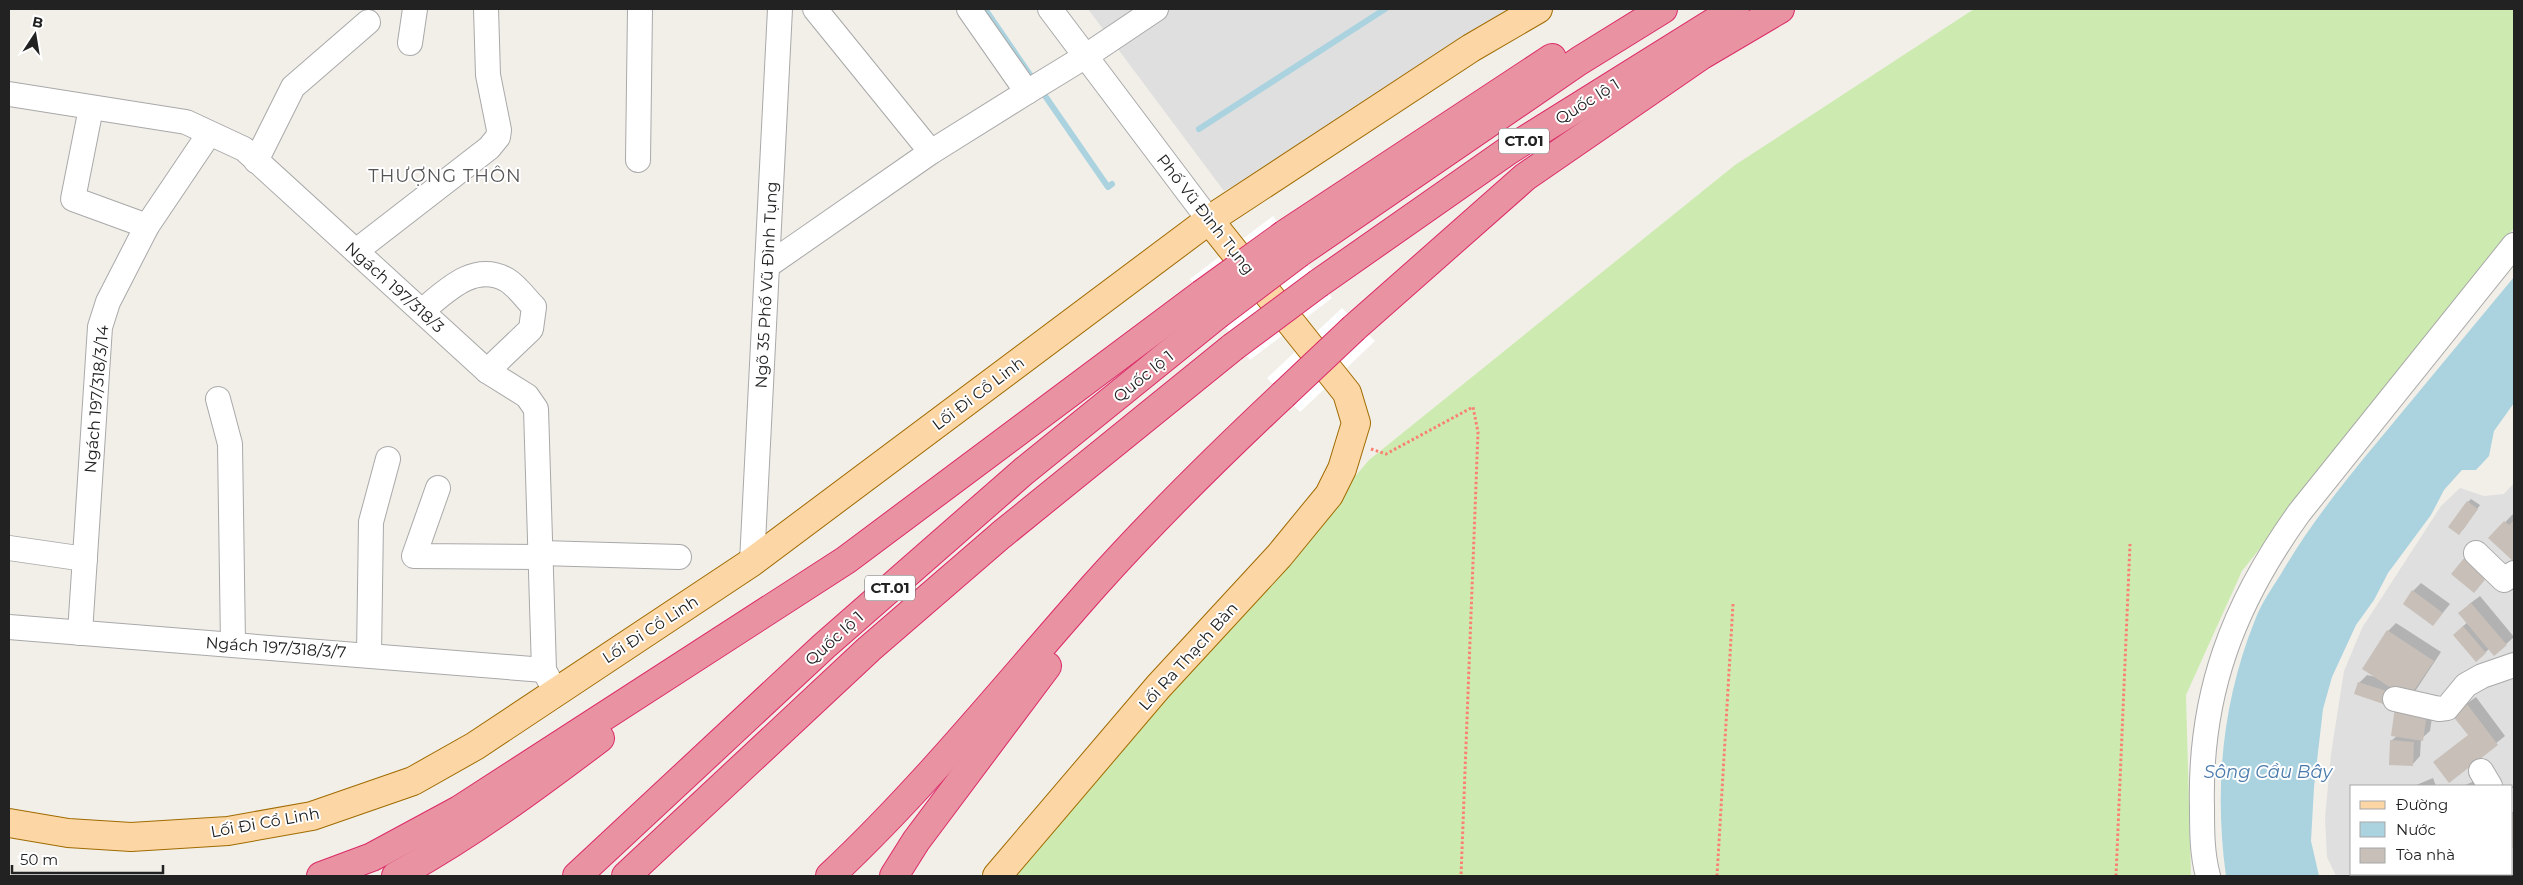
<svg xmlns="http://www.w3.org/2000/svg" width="2523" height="885" viewBox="0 0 2523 885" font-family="Montserrat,sans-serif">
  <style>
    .residential { fill: #e0dfdf; fill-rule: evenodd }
    .grass { fill: #cdebb0 }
    .water { fill: #aad3df }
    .pier { fill: #fff }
    .shadow { fill: #0003 }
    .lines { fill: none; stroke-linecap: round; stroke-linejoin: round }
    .stream { stroke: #aad3df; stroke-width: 6 }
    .building { fill: #c7bfb8 }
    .minor-casing { stroke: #a9a9a9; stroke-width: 26 }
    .major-casing { stroke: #a06b00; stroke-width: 30 }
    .highway-casing { stroke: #dc2a67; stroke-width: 30 }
    .path { stroke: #fa8072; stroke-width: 3; stroke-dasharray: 2.5 2.5; stroke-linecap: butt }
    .minor { stroke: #fff; stroke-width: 24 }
    .major { stroke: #fcd6a4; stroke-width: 28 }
    .highway { stroke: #e892a2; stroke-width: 28 }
    .highway-bridge-casing { stroke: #dc2a67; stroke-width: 30; stroke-linecap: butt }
    .highway-bridge { stroke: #e892a2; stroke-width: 28 }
    .labels { text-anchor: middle; stroke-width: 4; stroke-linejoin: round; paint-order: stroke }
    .shield { fill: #fff; stroke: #646464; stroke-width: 1 }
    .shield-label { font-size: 15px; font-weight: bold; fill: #222 }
    .street-label { font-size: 16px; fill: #222; stroke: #fff }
    .neighbourhood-label { font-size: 18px; letter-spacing: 1px; fill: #555; stroke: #fff }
    .water-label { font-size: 18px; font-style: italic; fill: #4a7aab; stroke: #fff }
  </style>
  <rect width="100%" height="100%" fill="#f2efe9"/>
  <g class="residential">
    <path d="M1088,9H1551L1224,191Z"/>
    <path d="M2514,483V876H2336L2327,857L2325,818L2331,754L2344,671L2362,628L2441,506L2460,488L2484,496L2504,494ZM2352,786H2512V874H2352Z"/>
  </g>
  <path class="grass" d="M1974,9H2514V228L2242,571L2186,695L2191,876H1015L1369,460L1735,165Z"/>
  <path class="water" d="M2514,277V403L2494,431L2489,456L2476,470H2462L2444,490L2431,515L2388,573L2374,600L2356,625L2332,677L2323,709L2314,787L2311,841L2319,876H2226C2214,789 2222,702 2255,620C2261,604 2272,588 2281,574C2309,526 2343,483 2379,440C2424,386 2469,331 2514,277Z"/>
  <g class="pier">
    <path d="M1273,216L1332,298L1250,360L1190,279Z"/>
    <path d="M1342,308L1375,341L1300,412L1267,378Z"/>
  </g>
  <g class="shadow">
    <path d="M2471,499L2480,505L2463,530L2468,502Z"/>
    <path d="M2513,514L2514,515V561L2490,538Z"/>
    <path d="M2421,583L2450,604L2433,625L2413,591Z"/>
    <path d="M2480,596L2514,637L2495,654L2490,648L2477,660L2462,627L2468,622V605Z"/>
    <path d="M2396,623L2441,652L2416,690L2408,698L2359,683L2367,675L2376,677L2388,631Z"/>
    <path d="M2476,697L2505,736L2449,781L2469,734L2462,707Z"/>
    <path d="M2434,704L2430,731L2421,739L2420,756L2412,765L2391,741Z"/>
    <path d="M2484,777L2488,786H2463Z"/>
    <path d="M2433,778L2436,786H2414Z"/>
    <path d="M2514,812V847L2512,848V817Z"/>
    <path d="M2451,874H2495L2496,876H2452Z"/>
  </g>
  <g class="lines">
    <g class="stream">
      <path d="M985,9L1035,82"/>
      <path d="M1041,90L1108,187L1112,184"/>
      <path d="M1199,129L1385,9"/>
    </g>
  </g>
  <g class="building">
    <path d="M2467,501L2478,509L2459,535L2448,527Z"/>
    <path d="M2514,520V562L2488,538L2504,521L2509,525Z"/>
    <path d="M2465,557L2488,576L2474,593L2451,574Z"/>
    <path d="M2412,590L2443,613L2433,626L2403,604Z"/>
    <path d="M2471,603L2507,645L2494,656L2458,613Z"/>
    <path d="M2463,626L2486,653L2476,662L2453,635Z"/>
    <path d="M2387,630L2434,661L2408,699L2362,669Z"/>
    <path d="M2358,682L2393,693L2389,706L2354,694Z"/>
    <path d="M2467,704L2498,745L2449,783L2433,762L2468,735L2452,715Z"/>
    <path d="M2395,707L2427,712L2423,741L2391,736Z"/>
    <path d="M2390,740L2414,742L2413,766L2389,765Z"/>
    <path d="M2514,809V849L2512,847V814Z"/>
    <path d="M2450,874H2483L2484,876H2451Z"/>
  </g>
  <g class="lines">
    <g class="minor-casing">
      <g id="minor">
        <path d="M815,9L931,152"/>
        <path d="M1050,9L1209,220"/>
        <path d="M410,43L415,9"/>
        <path d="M1027,92L1086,56L1156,9"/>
        <path d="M9,94L186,122L244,149L487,371L527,396L536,409L544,670L555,691"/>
        <path d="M91,108L73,199L147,226"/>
        <path d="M638,160L640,9"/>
        <path d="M256,161L293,87L368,22"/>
        <path d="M356,251L489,148L498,137L499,130L488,75L486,9"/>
        <path d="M767,266L931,152L1027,92L969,9"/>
        <path d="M422,311C445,292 474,261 507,280C517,286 526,299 534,307L531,329L487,371"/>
        <path d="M218,399L230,444L233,644"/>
        <path d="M438,488L414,556L541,557"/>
        <path d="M9,548L85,559"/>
        <path d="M541,553L679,557"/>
        <path d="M2476,553L2504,580L2514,573"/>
        <path d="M752,562L780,9"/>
        <path d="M9,627L544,670"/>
        <path d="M80,633L100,327L108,302L147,226L209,134"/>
        <path d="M369,654L371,522L388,459"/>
        <path d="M2395,699L2439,709L2447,708L2466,685L2482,676L2514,665"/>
        <path d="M2481,771L2490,786"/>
        <path d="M2512,800H2514"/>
        <path d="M2386,874V876"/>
        <path d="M2208,876C2202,854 2202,831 2202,808C2199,694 2233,605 2299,513L2514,245"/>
      </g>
    </g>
    <g class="major-casing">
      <g id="major">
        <path d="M9,823L68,833L131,837L228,831L312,816L413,781L475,746L752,562L1209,220L1471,48L1538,9"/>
        <path d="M997,876L1158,687L1279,556L1329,495L1342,469L1356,423L1347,393L1209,220"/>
      </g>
    </g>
    <g class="highway-casing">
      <g id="highway">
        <path d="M1285,234L1552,58"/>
        <path d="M1299,253L1579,61L1663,9"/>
        <path d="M1319,283L1509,150L1735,9"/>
        <path d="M1354,328L1525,177L1702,55L1780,9"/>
        <path d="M321,876L372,857L459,810L846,560L1202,294"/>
        <path d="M396,876C469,836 534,788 600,738"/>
        <path d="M577,876L824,646L1024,471L1217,315"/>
        <path d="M626,876L869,649L1001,535L1233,347"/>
        <path d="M830,876C925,787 1008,683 1094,586C1153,520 1219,455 1283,395"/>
        <path d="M894,876L916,841L1047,666"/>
      </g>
    </g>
    <g class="path">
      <path d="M1371,449L1386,454L1473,407L1478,432L1461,876"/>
      <path d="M1717,876L1733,604"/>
      <path d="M2116,876L2130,544"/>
    </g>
    <use href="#minor" class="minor"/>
    <use href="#major" class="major"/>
    <use href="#highway" class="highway"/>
    <g class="highway-bridge-casing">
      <g id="highway-bridge">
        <path d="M1202,294L1285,234"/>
        <path d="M1217,315L1299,253"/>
        <path d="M1233,347L1319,283"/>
        <path d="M1283,395L1354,328"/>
      </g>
    </g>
    <use href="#highway-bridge" class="highway-bridge"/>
  </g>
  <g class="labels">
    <g class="shield">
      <rect x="1499" y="128.5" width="50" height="25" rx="4"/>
      <rect x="865" y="575.5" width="50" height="25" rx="4"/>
    </g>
    <g class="shield-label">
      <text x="1524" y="146">CT.01</text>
      <text x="890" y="593">CT.01</text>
    </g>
    <g class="street-label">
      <text transform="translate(1587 101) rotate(-32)" y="6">Quốc lộ 1</text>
      <text transform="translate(1206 214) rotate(52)" y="6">Phố Vũ Đình Tụng</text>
      <text transform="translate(766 285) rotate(-87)" y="6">Ngõ 35 Phố Vũ Đình Tụng</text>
      <text transform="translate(395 287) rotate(42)" y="6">Ngách 197/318/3</text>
      <text transform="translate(1143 376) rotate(-39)" y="6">Quốc lộ 1</text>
      <text transform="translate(978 393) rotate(-37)" y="6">Lối Đi Cổ Linh</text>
      <text transform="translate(96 399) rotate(-85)" y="6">Ngách 197/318/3/14</text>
      <text transform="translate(650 629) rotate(-33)" y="6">Lối Đi Cổ Linh</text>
      <text transform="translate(834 638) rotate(-42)" y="6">Quốc lộ 1</text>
      <text transform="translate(276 647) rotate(4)" y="6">Ngách 197/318/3/7</text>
      <text transform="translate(1188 656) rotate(-48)" y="6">Lối Ra Thạch Bàn</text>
      <text transform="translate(265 822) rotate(-10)" y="6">Lối Đi Cổ Linh</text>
    </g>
    <g class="neighbourhood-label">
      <text x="445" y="182">THƯỢNG THÔN</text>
    </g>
    <g class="water-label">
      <text x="2268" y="778">Sông Cầu Bây</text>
    </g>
  </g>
  <rect width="2523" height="885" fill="none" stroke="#222222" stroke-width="20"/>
  <rect x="2350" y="785" width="162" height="90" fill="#ffffff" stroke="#a7a7a7"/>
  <rect x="2360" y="801" width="25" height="8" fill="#fcd6a4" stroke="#a7a7a7"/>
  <text x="2396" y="810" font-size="15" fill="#222222">Đường</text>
  <rect x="2360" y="822" width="25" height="15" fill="#aad3df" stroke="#a7a7a7"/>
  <text x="2396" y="835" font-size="15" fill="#222222">Nước</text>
  <rect x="2360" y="848" width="25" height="15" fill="#c7bfb8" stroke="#a7a7a7"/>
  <text x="2396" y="860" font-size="15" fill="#222222">Tòa nhà</text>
  <g transform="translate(35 35) rotate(12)" stroke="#ffffff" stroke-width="4" paint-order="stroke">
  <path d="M0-4L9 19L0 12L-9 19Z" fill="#222222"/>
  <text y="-8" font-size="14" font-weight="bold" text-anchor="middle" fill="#222222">B</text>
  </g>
  <path d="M12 865v8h151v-8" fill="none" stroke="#222222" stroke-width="2.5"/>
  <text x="20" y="865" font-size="15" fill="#222222" stroke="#ffffff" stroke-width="4" paint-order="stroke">50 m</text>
</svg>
